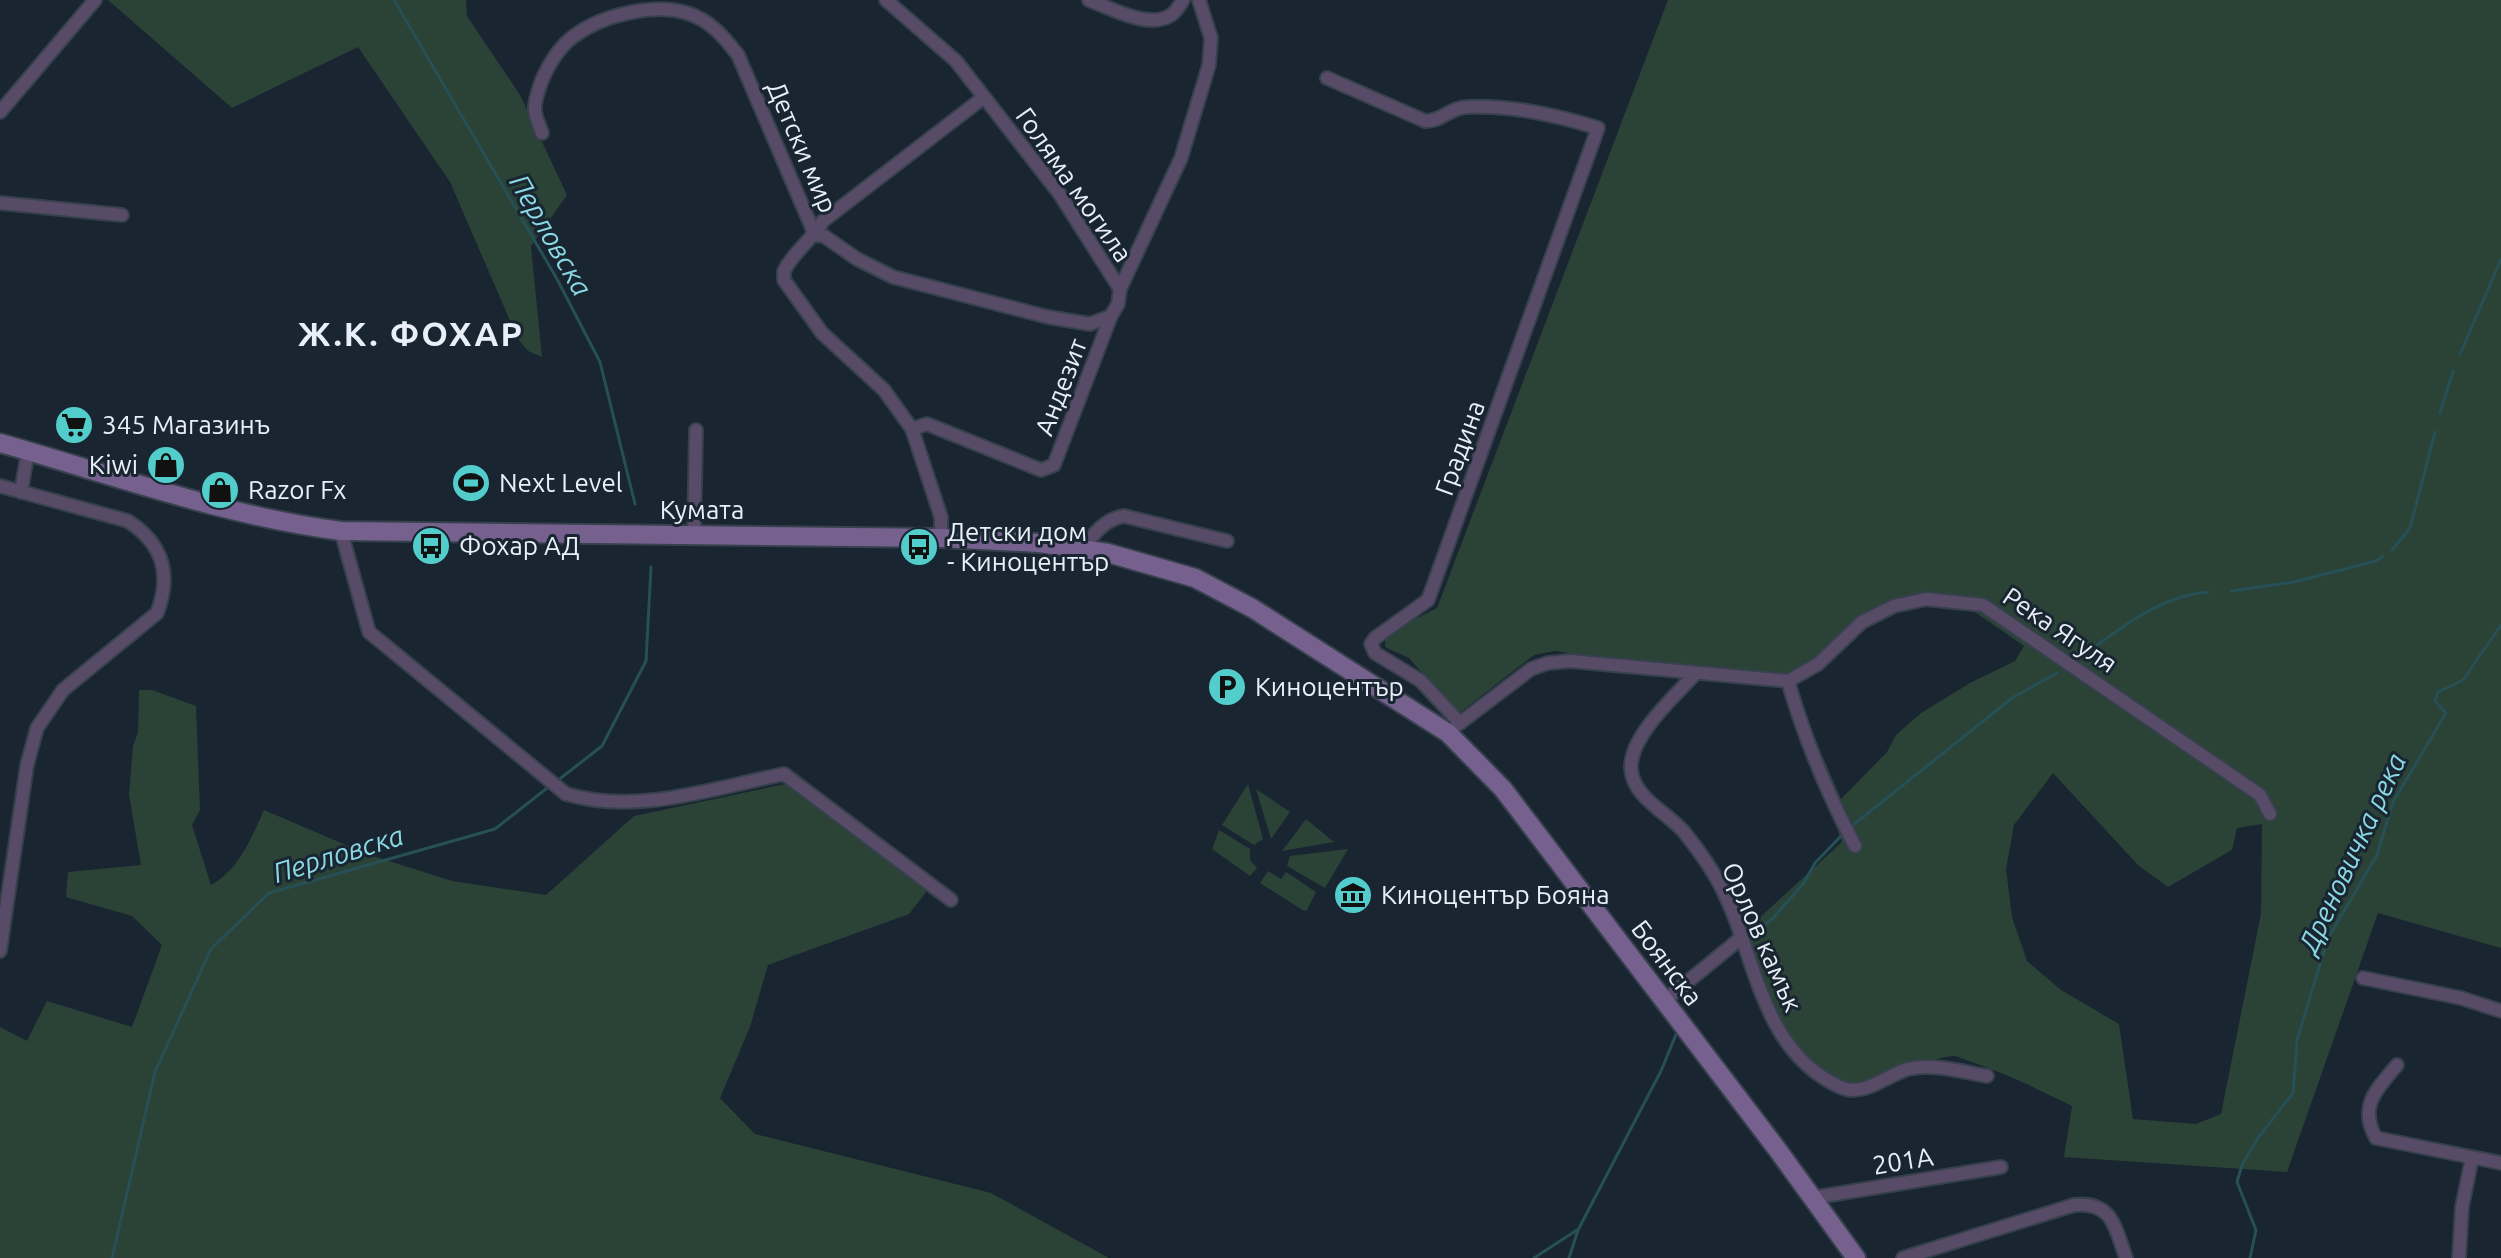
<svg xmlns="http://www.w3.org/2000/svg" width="2501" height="1258" viewBox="0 0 2501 1258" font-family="Ubuntu,sans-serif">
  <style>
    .green { fill: #2a4336; fill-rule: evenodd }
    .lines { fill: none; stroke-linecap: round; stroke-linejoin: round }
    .stream { stroke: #265056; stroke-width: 3 }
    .street-casing { stroke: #36414d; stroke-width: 16 }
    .secondary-casing { stroke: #36414d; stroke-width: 22 }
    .street { stroke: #584b68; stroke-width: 12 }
    .secondary { stroke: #76618e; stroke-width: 18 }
    .labels { text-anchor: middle; stroke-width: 6; stroke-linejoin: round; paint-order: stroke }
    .street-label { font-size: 26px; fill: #e8eff8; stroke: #192531 }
    .poi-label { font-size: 26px; fill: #e8eff8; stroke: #192531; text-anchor: start }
    .water-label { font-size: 28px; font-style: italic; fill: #8ad8e3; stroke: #192531 }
    .district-label { font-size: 34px; font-weight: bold; letter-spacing: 2px; fill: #e8eff8; stroke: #192531 }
  </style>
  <rect width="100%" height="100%" fill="#192531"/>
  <g class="green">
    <path d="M108,0H466L467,16L520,95L567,195L531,246L542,357L528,351L518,339L450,182L358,47L232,108Z"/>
    <path d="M1668,0H2501V948L2378,913L2287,1172L2064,1157L2072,1106C2041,1091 2010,1075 1977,1064C1970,1062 1961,1057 1954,1056C1940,1055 1890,1077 1872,1081C1799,1099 1762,982 1745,931L1842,842L1782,679L1657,666L1555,651L1534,655L1458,714L1409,658L1385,647L1386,634L1437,608ZM1936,604L1972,610L2024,646L2015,661L1970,683L1921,713L1896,735L1887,752L1841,799L1793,688C1823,662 1855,626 1892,610C1906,604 1921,605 1936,604ZM2053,773L2138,865L2168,887L2232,850L2237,828L2262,824L2261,914L2221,1114L2196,1124L2133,1119L2119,1024L2061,990L2027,961L2012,917L2006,869L2014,825Z"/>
    <path d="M139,690H152L196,706L200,810L192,825L211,885C238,871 252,837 264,810L367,854L452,881L546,895L634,816L785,784L930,887L909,914L768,965L750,1027L720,1098L755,1134L991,1193L1109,1258H0V1027L27,1041L47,1001L132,1027L162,945L132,916L66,897L68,872L141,865L129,795L133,746L138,732Z"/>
    <path d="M1248,784L1263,839L1254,845L1222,825Z"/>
    <path d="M1256,789L1290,812L1271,839Z"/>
    <path d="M1306,819L1334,842L1282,851Z"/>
    <path d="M1219,830L1250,849V860L1257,868L1250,876L1212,849Z"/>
    <path d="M1348,849L1325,888L1287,866L1290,856Z"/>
    <path d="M1268,871L1281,879L1286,872L1316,892L1307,910L1304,911L1260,883Z"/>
  </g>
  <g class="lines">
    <g class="stream">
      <path d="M394,0L557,279L600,362L635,504"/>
      <path d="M2460,354L2501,259"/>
      <path d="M2440,413L2453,371"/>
      <path d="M2392,550L2410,528L2435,432"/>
      <path d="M2231,591L2294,582L2376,561L2383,556"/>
      <path d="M2086,653C2124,626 2160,596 2208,592"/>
      <path d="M557,781L602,746L646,661L651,567"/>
      <path d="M1853,825L2012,698L2057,673"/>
      <path d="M1755,933L1773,918L1804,883L1815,863L1843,834"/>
      <path d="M112,1258L155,1072L211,949L269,893L495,829L551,785"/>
      <path d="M1534,1258L1577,1230"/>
      <path d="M1569,1258L1578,1230L1661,1071L1677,1032"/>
      <path d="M2250,1258L2256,1230L2237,1182L2242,1165L2258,1138L2293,1093L2297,1040L2328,938L2377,855L2393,802L2446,713L2435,701L2438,692L2463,680L2501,625"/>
    </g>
    <g class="street-casing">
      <g id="street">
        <path d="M886,0L956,61L1059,193L1120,289L1118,304L1111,316L1054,465L1041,470L927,424L912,429"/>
        <path d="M1089,0C1111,8 1149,30 1171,15C1176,12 1180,5 1183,0"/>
        <path d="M1327,78L1425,121C1441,122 1451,107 1467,107C1511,105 1557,115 1598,128L1428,600L1375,638L1371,644L1375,653L1421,681L1460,723"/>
        <path d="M0,112L95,0"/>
        <path d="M542,133C540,126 535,117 535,110C534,100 539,89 542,80C549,64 559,47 574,36C602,15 653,3 687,13C710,20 724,37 738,55L815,235"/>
        <path d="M0,203L122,215"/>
        <path d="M815,235L824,236L857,259L893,277L1048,317L1090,324L1111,316"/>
        <path d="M1120,289L1181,158L1209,65L1211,38L1199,0"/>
        <path d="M0,486L128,521C163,544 172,574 157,613L63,690L37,728L27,765L0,951"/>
        <path d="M21,492L28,451"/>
        <path d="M341,531L369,632L566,794C637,815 714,788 784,774L951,900"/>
        <path d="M694,537L696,430"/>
        <path d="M941,538V517L912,429L884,390L822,333L784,280V271C794,251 813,239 823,221L984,97"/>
        <path d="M1083,549C1093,534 1105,519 1124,516L1227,541"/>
        <path d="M1695,674C1674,697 1630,736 1631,768C1632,797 1668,813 1684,832C1696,847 1710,866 1719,883C1757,953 1758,1049 1840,1087C1863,1098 1887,1075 1908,1069C1932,1063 1964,1072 1987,1076"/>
        <path d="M1788,681C1805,740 1827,793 1855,846"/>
        <path d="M1456,726L1531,669L1548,663L1570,661L1788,681L1818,664L1862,622L1894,606L1926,599L1983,605L2260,795L2270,814"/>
        <path d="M2363,978L2461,998L2501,1011"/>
        <path d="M1664,1001L1741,938"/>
        <path d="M2397,1065C2377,1089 2358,1106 2376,1138L2501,1163"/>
        <path d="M1811,1198L2001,1167"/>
        <path d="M1903,1258L2074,1205C2113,1201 2115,1228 2126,1258"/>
        <path d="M2459,1258L2462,1207L2472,1158"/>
      </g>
    </g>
    <g class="secondary-casing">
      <path id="secondary" d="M0,443C113,475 225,516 341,531L941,538L1039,543L1108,553L1195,578L1252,608L1448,733L1503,789L1777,1149L1856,1258"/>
    </g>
    <use href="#street" class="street"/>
    <use href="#secondary" class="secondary"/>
  </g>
  <defs>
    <g id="supermarket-disc" transform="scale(2)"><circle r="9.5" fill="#53cdcb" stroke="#192531"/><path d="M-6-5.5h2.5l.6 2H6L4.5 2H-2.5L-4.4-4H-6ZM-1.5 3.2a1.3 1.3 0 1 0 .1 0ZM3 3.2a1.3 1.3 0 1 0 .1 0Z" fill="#111"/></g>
    <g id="shop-disc" transform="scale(2)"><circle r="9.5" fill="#53cdcb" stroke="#192531"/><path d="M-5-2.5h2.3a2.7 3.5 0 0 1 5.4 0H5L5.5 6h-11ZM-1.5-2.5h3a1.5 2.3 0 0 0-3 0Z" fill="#111"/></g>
    <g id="stadium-disc" transform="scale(2)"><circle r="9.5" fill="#53cdcb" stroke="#192531"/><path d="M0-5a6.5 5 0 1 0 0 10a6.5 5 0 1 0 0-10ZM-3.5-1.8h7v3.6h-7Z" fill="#111"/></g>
    <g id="bus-disc" transform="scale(2)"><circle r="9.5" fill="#53cdcb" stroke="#192531"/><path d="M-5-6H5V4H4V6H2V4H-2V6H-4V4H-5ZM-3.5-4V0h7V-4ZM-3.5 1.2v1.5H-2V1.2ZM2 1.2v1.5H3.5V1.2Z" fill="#111"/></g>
    <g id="parking-disc" transform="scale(2)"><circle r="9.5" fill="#53cdcb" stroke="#192531"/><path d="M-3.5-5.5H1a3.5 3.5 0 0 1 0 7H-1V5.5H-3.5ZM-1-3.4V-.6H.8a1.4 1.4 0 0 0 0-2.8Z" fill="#111"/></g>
    <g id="museum-disc" transform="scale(2)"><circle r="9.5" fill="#53cdcb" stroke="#192531"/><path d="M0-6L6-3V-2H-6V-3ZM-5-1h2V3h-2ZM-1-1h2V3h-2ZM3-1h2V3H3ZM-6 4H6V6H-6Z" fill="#111"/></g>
  </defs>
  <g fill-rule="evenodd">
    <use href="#supermarket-disc" x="74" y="425"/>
    <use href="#shop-disc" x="166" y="465"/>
    <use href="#stadium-disc" x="471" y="483"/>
    <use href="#shop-disc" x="220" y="490"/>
    <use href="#bus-disc" x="431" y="546"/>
    <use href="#bus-disc" x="919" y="547"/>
    <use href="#parking-disc" x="1227" y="687"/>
    <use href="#museum-disc" x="1353" y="895"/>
  </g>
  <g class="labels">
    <g class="street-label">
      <text transform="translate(802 147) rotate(67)" y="9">Детски мир</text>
      <text transform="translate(1074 185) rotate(55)" y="9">Голяма могила</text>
      <text transform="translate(1061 387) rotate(-69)" y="9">Андезит</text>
      <text transform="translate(1460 448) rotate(-70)" y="9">Градина</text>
      <text x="702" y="519">Кумата</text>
      <text transform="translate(2060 630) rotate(34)" y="9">Река Ягуля</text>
      <text transform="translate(1762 937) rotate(66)" y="9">Орлов камък</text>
      <text transform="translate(1667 963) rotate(53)" y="9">Боянска</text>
      <text transform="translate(1903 1161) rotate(-9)" y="9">201А</text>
    </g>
    <g class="poi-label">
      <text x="102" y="434">345 Магазинъ</text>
      <text x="138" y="474" text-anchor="end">Kiwi</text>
      <text x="499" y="492">Next Level</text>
      <text x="248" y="499">Razor Fx</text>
      <text x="947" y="541">Детски дом<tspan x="947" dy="30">- Киноцентър</tspan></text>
      <text x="459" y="555">Фохар АД</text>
      <text x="1255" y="696">Киноцентър</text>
      <text x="1381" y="904">Киноцентър Бояна</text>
    </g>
    <g class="water-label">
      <text transform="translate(551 235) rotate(60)" y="10">Перловска</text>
      <text transform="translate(2352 853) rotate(-65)" y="10">Дреновичка река</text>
      <text transform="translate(338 854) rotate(-17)" y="10">Перловска</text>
    </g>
    <g class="district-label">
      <text x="411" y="346">Ж.К. ФОХАР</text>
    </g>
  </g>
</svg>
